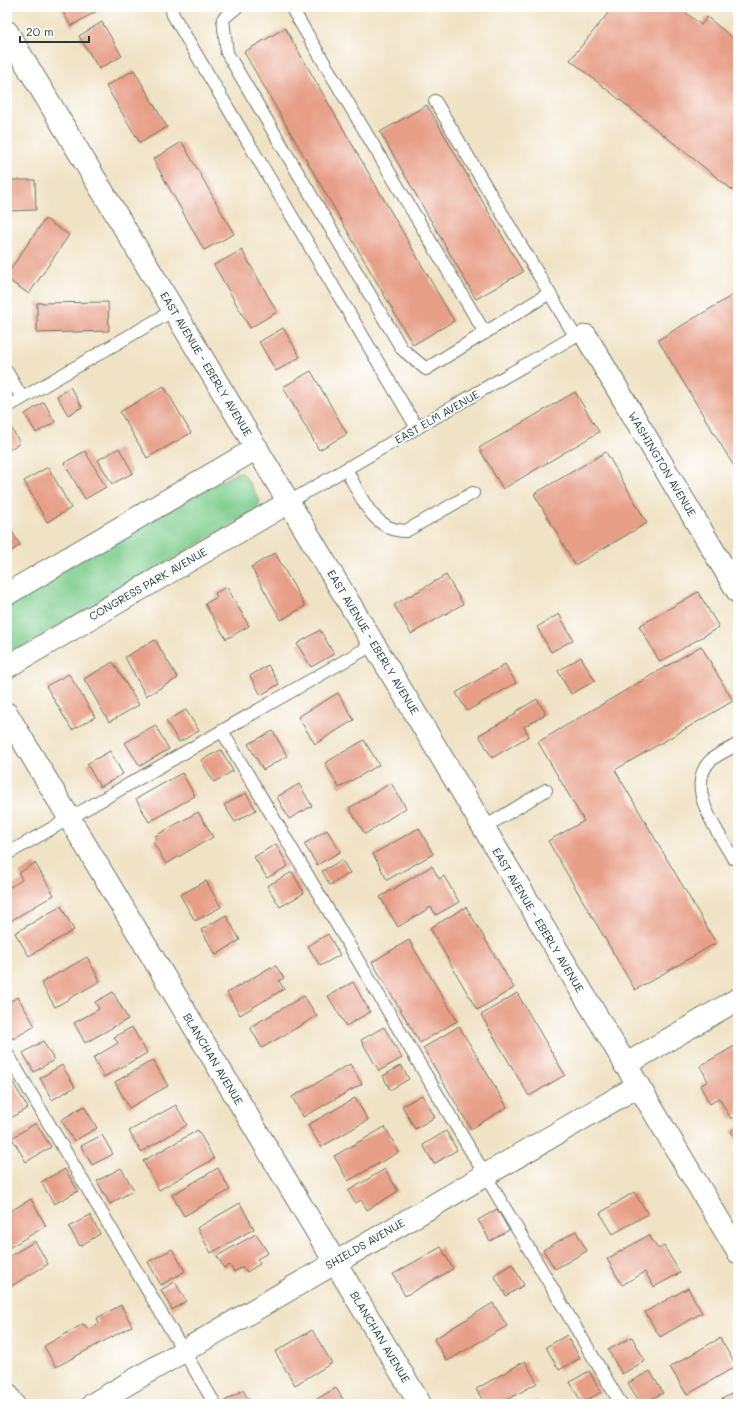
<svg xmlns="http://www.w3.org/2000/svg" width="745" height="1411" viewBox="0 0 745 1411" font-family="Mali,sans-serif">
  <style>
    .green { fill: #7ecd8e; stroke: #4e8561 }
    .building { fill: #e79e86 }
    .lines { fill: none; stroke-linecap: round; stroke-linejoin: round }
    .service-casing { stroke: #687766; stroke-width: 14 }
    .minor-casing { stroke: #687766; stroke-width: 24 }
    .secondary-casing { stroke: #687766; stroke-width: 24 }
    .service { stroke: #fff; stroke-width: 12 }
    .minor { stroke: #fff; stroke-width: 22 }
    .secondary { stroke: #fff; stroke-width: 22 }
    .labels { text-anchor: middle; stroke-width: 4; stroke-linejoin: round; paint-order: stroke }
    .street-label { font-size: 11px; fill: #1f3d34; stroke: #fff }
  </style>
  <rect width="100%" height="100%" fill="#fff"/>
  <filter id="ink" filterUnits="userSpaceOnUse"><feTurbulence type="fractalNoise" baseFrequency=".025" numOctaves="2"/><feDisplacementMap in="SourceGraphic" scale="8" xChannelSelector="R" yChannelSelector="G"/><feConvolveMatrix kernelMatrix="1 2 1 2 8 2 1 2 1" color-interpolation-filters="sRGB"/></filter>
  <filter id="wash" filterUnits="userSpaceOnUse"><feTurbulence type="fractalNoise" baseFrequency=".012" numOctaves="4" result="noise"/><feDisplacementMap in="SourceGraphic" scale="16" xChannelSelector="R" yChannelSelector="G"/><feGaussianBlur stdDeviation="0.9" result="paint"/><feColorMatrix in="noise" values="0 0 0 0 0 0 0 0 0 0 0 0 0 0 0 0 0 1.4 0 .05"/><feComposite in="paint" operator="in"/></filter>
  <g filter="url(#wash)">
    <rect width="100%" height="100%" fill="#f0e2c4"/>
    <path class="green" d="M238,472L244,474L260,501L256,510L12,653L7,654V601Z"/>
    <g id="blocks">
      <g class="building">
        <path d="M60,7H95L97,11L71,26Z"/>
        <path d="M613,7H679L701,25L707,17L738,42V188L735,192L570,60Z"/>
        <path d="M102,22L122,56L99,69L79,36Z"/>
        <path d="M285,28L454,321L413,345L244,52Z"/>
        <path d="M134,70L167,127L140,143L106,86Z"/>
        <path d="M427,105L523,272L476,299L380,132Z"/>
        <path d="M182,142L234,234L204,250L153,159Z"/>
        <path d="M7,180H35L36,210L7,211Z"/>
        <path d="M45,219L69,235L29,294L7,279V274Z"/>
        <path d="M242,250L277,312L250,328L214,265Z"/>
        <path d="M738,292V473L658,340Z"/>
        <path d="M108,302L109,331L37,333V303Z"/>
        <path d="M283,328L300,357L276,371L259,342Z"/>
        <path d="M311,371L347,434L319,450L283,387Z"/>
        <path d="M164,386L191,433L147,458L120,412Z"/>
        <path d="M70,387L82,407L68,415L57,396Z"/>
        <path d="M575,392L599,432L503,489L479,448Z"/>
        <path d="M44,402L55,422L36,433L25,414Z"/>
        <path d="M9,424L20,443L7,451V425Z"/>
        <path d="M119,448L133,473L112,484L98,460Z"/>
        <path d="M85,451L106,487L85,499L64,463Z"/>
        <path d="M606,452L647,523L575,565L534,494Z"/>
        <path d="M48,467L71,508L47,522L24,481Z"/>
        <path d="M7,523L20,545L7,554Z"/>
        <path d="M275,553L305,606L281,620L251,567Z"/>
        <path d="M446,575L463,604L411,634L394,605Z"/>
        <path d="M227,587L249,626L226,639L205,604L217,597L215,593Z"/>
        <path d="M698,592L719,627L660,662L639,626Z"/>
        <path d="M559,614L573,640L551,652L537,627Z"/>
        <path d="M320,630L334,654L311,667L297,644Z"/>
        <path d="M155,640L178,678L146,696L125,657Z"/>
        <path d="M701,646L733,701L615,770L716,943L635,990L548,841L584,821L538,742Z"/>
        <path d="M581,657L595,681L571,694L558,671Z"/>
        <path d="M113,662L139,705L109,722L84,679Z"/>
        <path d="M505,664L516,683L467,711L456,693Z"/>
        <path d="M268,665L279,684L261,695L250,676Z"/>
        <path d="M69,674L95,717L72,730L46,686Z"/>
        <path d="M338,693L354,720L315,744L298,717Z"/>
        <path d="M537,699L546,714L524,727L529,736L492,758L479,735L516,714L515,712Z"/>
        <path d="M186,710L199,731L179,742L166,721Z"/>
        <path d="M155,725L169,749L140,766L125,743Z"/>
        <path d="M273,731L287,756L263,770L248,744Z"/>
        <path d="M364,740L379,765L339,788L325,763Z"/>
        <path d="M221,750L233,771L214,782L201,760Z"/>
        <path d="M110,751L123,774L100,787L87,764Z"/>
        <path d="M182,773L195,796L149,822L136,799Z"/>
        <path d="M391,783L406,808L365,834L349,808Z"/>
        <path d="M299,784L312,806L289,819L277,797Z"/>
        <path d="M246,793L256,810L235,822L224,805Z"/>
        <path d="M198,812L213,837L166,864L153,842L157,840L155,836Z"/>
        <path d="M419,828L433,854L387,880L373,854Z"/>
        <path d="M327,830L340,852L317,865L304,844Z"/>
        <path d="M276,844L288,866L267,878L254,857Z"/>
        <path d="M342,860L350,873L330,885L322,871Z"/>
        <path d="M35,863L54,895L7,923V889L22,880L19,873Z"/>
        <path d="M432,866L439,879L444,876L459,902L436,915L431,907L398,927L380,897Z"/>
        <path d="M292,872L304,893L280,907L267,886Z"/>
        <path d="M206,881L221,907L195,921L180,895Z"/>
        <path d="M61,906L74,930L29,956L15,933Z"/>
        <path d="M466,907L514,988L477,1010L430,928Z"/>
        <path d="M226,915L240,940L216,955L201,930Z"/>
        <path d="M328,934L340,955L320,966L308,946Z"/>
        <path d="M409,940L457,1021L420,1043L372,962Z"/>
        <path d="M87,957L100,981L55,1007L41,983Z"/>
        <path d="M276,966L284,978L279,981L284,989L240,1015L227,993L271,967L272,968Z"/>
        <path d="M353,982L370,1012L346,1026L328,996Z"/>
        <path d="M113,992L128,1019L85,1043L74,1023L99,1009L95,1002Z"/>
        <path d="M517,993L565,1075L529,1096L481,1015Z"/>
        <path d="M304,996L317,1016L262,1048L250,1027Z"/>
        <path d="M18,997L35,1026L13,1039L7,1029V1003Z"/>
        <path d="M459,1026L507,1107L471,1129L423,1048Z"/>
        <path d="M132,1027L147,1053L104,1077L93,1058L118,1043L114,1037Z"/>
        <path d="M384,1027L402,1058L379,1071L361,1040Z"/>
        <path d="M43,1041L54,1060L34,1072L23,1053Z"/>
        <path d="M738,1044V1114L731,1119L719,1098L710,1104L700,1086L708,1081L700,1066Z"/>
        <path d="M153,1060L168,1086L129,1108L115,1082Z"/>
        <path d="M350,1064L362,1084L303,1117L292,1097Z"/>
        <path d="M62,1065L75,1087L52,1100L40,1078Z"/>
        <path d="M401,1065L409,1079L390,1090L383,1076Z"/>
        <path d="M12,1081L28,1108L7,1120V1084Z"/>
        <path d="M422,1095L435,1117L415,1129L402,1106Z"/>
        <path d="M355,1098L368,1120L321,1147L308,1125Z"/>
        <path d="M176,1105L187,1125L141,1152L129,1131Z"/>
        <path d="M84,1106L97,1128L74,1141L61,1120Z"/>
        <path d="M36,1123L51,1147L26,1162L12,1138Z"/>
        <path d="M738,1126V1143L731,1131Z"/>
        <path d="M385,1127L399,1152L348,1181L334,1156Z"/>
        <path d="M198,1130L214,1159L159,1190L143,1161Z"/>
        <path d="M446,1131L457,1150L434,1164L423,1145Z"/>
        <path d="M102,1135L113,1154L92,1165L81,1146Z"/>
        <path d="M121,1168L134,1190L110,1204L97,1181Z"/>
        <path d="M218,1168L230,1190L184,1216L172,1195Z"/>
        <path d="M65,1169L78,1191L54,1204L41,1182Z"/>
        <path d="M385,1169L398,1191L367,1210L361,1200L355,1203L348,1191Z"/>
        <path d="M634,1192L648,1214L613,1234L600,1213Z"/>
        <path d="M31,1199L46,1226L7,1249V1213Z"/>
        <path d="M240,1203L254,1229L211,1253L197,1228Z"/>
        <path d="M497,1209L509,1230L490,1241L478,1220Z"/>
        <path d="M90,1215L100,1234L80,1246L69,1227Z"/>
        <path d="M576,1231L587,1251L555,1269L543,1250Z"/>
        <path d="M256,1234L268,1253L257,1259L260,1264L247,1272L243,1267L234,1272L230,1265L224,1268L217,1256Z"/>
        <path d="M649,1235L658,1249L664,1246L680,1273L654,1287L645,1272L622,1285L607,1259Z"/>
        <path d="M35,1241L48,1264L8,1288L7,1258Z"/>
        <path d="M441,1247L453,1269L405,1296L393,1274Z"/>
        <path d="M172,1249L185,1271L161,1285L148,1262Z"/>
        <path d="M512,1264L524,1285L506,1296L494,1275Z"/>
        <path d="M175,1282L186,1301L172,1310L161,1290Z"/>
        <path d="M688,1288L702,1313L660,1337L645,1312Z"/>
        <path d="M493,1303L507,1326L447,1361L434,1339Z"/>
        <path d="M121,1305L132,1326L56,1367L44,1346L83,1324L89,1329L99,1323L97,1318Z"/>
        <path d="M312,1330L332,1363L295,1385L275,1352Z"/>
        <path d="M567,1335L580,1358L559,1370L546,1347Z"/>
        <path d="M632,1337L645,1361L622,1374L608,1350Z"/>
        <path d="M720,1338L736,1366L687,1395L670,1367Z"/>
        <path d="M525,1361L537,1383L500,1404H485L476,1389Z"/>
        <path d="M589,1371L601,1392L582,1403L570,1382Z"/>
        <path d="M650,1371L663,1393L641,1404L628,1383Z"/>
        <path d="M336,1388L346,1404H308Z"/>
        <path d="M243,1390L251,1404H227L225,1401Z"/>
        <path d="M738,1390V1404H713Z"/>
        <path d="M537,1400L539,1404H529Z"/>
      </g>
    </g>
  </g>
  <g filter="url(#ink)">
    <use href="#blocks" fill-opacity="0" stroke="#687766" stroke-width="1"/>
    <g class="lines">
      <g class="service-casing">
        <g id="service">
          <path d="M171,7L173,15L417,428"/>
          <path d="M237,7L223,19L227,53L402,349L426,369L548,294"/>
          <path d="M291,7L485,333"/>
          <path d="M435,101L575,336"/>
          <path d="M7,372L22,398"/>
          <path d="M7,407L174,310"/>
          <path d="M346,469C360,494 372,531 406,531L473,493"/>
          <path d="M289,502L575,336H586"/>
          <path d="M222,731L621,1404"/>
          <path d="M483,828L546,790"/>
          <path d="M7,854L374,644"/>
          <path d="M733,858C719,833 683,787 711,760C718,754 730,749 738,744"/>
          <path d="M7,1053L215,1404"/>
        </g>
      </g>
      <g class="minor-casing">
        <g id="minor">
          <path d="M586,336L738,592"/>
          <path d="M7,594L257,448"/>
          <path d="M7,667L289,502"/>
          <path d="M7,714L420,1404"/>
          <path d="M625,1065L738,999"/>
          <path d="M7,1394L13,1404"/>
          <path d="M93,1404L638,1086"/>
        </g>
      </g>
      <g class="secondary-casing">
        <path id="secondary" d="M7,32L738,1252"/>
      </g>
      <use href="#service" class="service"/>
      <use href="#minor" class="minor"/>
      <use href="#secondary" class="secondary"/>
    </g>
  </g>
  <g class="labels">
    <g class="street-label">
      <text transform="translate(206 364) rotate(59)" y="4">EAST AVENUE - EBERLY AVENUE</text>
      <text transform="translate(437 417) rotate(-30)" y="4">EAST ELM AVENUE</text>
      <text transform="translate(662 464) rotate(59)" y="4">WASHINGTON AVENUE</text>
      <text transform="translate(148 584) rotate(-30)" y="4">CONGRESS PARK AVENUE</text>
      <text transform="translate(373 642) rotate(59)" y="4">EAST AVENUE - EBERLY AVENUE</text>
      <text transform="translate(538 920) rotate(59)" y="4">EAST AVENUE - EBERLY AVENUE</text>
      <text transform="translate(213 1059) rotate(59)" y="4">BLANCHAN AVENUE</text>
      <text transform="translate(365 1244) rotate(-30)" y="4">SHIELDS AVENUE</text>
      <text transform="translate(380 1337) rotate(59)" y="4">BLANCHAN AVENUE</text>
    </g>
  </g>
  <rect width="745" height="1411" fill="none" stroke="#fff" stroke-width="24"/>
  <path d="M20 36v6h69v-6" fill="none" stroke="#1f3d34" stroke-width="2"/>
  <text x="26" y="36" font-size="12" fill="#1f3d34" stroke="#ffffff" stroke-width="3" paint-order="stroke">20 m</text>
</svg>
